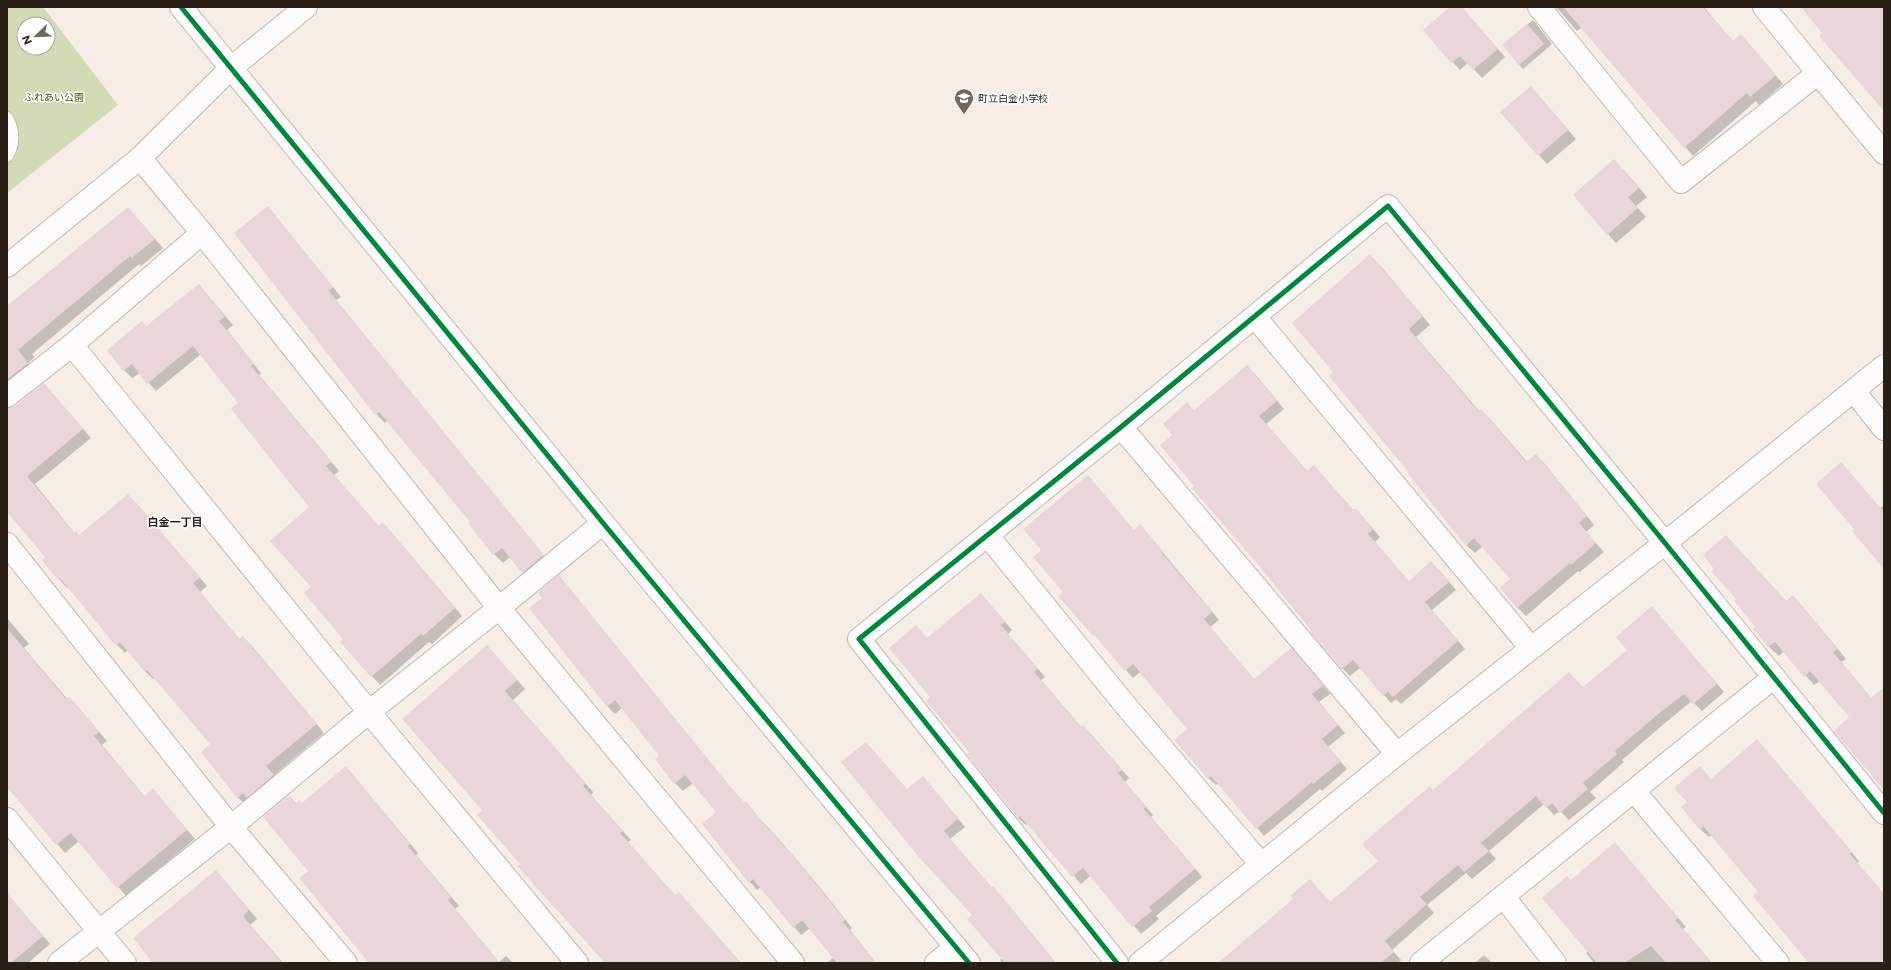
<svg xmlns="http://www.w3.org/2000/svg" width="1891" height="970" viewBox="0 0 1891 970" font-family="Montserrat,'Noto Sans JP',sans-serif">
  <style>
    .green { fill: #d3dbb6; fill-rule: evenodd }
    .shadow { fill: #0003 }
    .building { fill: #e9d6d8 }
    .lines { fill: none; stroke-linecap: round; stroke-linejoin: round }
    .lane-casing { stroke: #c1b8b1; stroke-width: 14 }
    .street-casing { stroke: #c1b8b1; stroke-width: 24 }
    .secondary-casing { stroke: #c1b8b1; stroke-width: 24 }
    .lane { stroke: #fefcfb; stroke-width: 12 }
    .street { stroke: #fefcfb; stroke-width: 22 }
    .secondary { stroke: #fefcfb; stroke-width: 22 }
    .cycleway-casing { stroke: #fff; stroke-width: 8 }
    .cycleway { stroke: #00873e; stroke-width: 5 }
    .labels { text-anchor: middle; stroke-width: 3; stroke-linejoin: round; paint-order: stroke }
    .park-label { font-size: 10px; fill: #45580d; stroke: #fff }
    .poi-label { font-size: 10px; fill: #291f17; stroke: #fff; text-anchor: start }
    .neighbourhood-label { font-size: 11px; font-weight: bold; fill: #291f17; stroke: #fff }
  </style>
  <rect width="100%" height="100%" fill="#f6ede6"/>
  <path class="green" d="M7,7H43L118,105L7,193ZM24,24H48V48H24Z"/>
  <g class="shadow">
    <path d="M1452,7H1461L1505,57L1482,78L1468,63L1460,70L1424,30Z"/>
    <path d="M1556,7H1704L1733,42L1749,44L1783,84L1759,105L1756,101L1693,156L1582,27L1577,31Z"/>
    <path d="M1533,20L1552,44L1523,69L1503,45Z"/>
    <path d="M1539,96L1576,139L1547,164L1501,113Z"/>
    <path d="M1623,169L1647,197L1636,206L1646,217L1616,243L1574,195Z"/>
    <path d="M268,207L341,297L336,300L551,565L531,581L510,557L503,563L494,554L471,522L388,420L385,423L376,414Z"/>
    <path d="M128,208L163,248L141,266L139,264L32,354L35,357L28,363L36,372L7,391V309Z"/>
    <path d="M1379,264L1430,325L1416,337L1479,411L1481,410L1489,418L1527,462L1536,455L1544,463L1594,525L1586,532L1604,552L1580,572L1578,571L1526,616L1517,607L1511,579L1483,546L1475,553L1466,545L1335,372Z"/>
    <path d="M199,285L233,325L227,330L261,373L259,375L339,471L334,475L379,527L391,532L462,616L432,644L429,642L380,685L342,642L345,639L313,587L310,507L240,403L201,354L156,391L140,373L132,378L124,370L146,327Z"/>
    <path d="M1255,374L1284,409L1266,424L1308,472L1314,466L1354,511L1363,517L1380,537L1375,542L1409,582L1439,570L1456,590L1432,610L1465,649L1401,704L1396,699L1391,703L1360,668L1350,676L1343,669L1195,486L1173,435L1194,411Z"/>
    <path d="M44,384L91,438L35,484L75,534L80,536L136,503L207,586L200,592L240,640L243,637L252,646L324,733L274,775L281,784L246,805L237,797L211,744L155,678L153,679L145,671L128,650L125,653L117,645L68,587L67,588L59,579L7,494V426Z"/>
    <path d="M1884,505V569L1880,508Z"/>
    <path d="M1140,525L1219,620L1210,627L1254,680L1291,649L1330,694L1319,702L1345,733L1328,747L1347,769L1322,791L1320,789L1264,836L1219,783L1216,785L1208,778L1189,729L1140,672L1133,678L1060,596Z"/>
    <path d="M1726,536L1787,602L1793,597L1802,606L1846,659L1841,662L1872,699L1884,702V788L1851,717L1820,681L1814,685L1784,651L1779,656L1769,647L1754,629L1757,627L1715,569Z"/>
    <path d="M559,576L735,793L778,838L817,884L852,928L850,930L876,963H827L834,957L810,928L801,935L761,887L757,890L750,882L717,813L693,783L683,791L675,783L660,756L622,708L615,714L607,706L543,598Z"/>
    <path d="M981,594L1012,630L1008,634L1045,677L1041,680L1082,728L1091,734L1129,778L1125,782L1153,815L1151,817L1202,877L1156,916L1159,919L1141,934L1091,875L1081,884L1028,823L1026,825L1018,818L932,697L928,639Z"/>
    <path d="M1652,608L1724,692L1702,711L1692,701L1665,723L1622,760L1624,762L1590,792L1596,798L1569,820L1560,811L1554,815L1544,804L1489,851L1496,859L1472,879L1466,873L1427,905L1434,913L1392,950L1401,960L1398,963H1219L1330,903L1379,861L1433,791L1569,673L1583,688L1628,650Z"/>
    <path d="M7,618L29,644L24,648L67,699L69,697L77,706L107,741L102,745L145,797L153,790L195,839L126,896L79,841L65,853L7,787Z"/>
    <path d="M495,655L525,689L513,700L593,792L591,795L631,840L628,842L675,896L679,893L687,902L741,963H606L521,864L484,810Z"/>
    <path d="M1765,749L1859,861L1857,863L1884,894V963H1811L1759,892L1712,835L1709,837L1700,829L1712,780Z"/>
    <path d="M346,767L418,853L416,855L459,906L455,909L499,962L506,956L513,963H370L309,871L289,796L297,804H302Z"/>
    <path d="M930,785L965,827L950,839L992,888L1000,895L1056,963H1002L1000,960L1002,958L973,915L908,790Z"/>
    <path d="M1615,844L1686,927L1683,929L1712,963H1594L1586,953L1588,951L1571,881Z"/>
    <path d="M224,880L257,919L250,925L283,963H155Z"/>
    <path d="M7,894L50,944L28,963H7Z"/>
    <path d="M1484,955L1492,963H1475Z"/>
  </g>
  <g class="building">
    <path d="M1450,7H1462L1498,49L1473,70L1460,56L1451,63L1423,30Z"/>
    <path d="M1563,7H1703L1733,41L1741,34L1776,75L1750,97L1747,93L1684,148Z"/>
    <path d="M1801,7H1884V111L1819,36L1822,33Z"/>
    <path d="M1527,24L1544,44L1519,65L1502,45Z"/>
    <path d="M1531,86L1568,130L1538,156L1500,112Z"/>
    <path d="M1614,159L1639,188L1628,197L1638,208L1607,235L1573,195Z"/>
    <path d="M268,206L333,287L329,291L544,555L522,573L502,548L493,555L468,523L470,522L379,412L375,415L234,233Z"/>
    <path d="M128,207L155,239L132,258L130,256L18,350L28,363L7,380V306Z"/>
    <path d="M1370,254L1423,316L1409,329L1478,411L1481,409L1526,462L1536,454L1587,516L1579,523L1596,543L1571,565L1570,563L1517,608L1500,588L1510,579L1474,538L1466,546L1408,474L1409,473L1329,376L1333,372L1292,323Z"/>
    <path d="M199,284L225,317L219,321L254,364L251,366L331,462L326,466L379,526L383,522L455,608L423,636L421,634L371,677L340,642L343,639L304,593L311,587L270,541L309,507L231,409L238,403L193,346L147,384L132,364L123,371L107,350L142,321L146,326Z"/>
    <path d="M1247,365L1277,401L1259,416L1307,471L1314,465L1353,510L1356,508L1373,529L1368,534L1409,581L1431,561L1449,582L1425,602L1458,641L1393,697L1388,692L1383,696L1353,660L1342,669L1310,632L1312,630L1272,581L1192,488L1194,486L1160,445L1172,435L1163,424L1187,402L1194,410Z"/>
    <path d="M44,383L83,429L27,476L74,533L76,531L79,535L128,494L200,577L193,583L239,639L243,636L317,724L266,766L274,775L247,798L243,793L237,798L201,752L210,744L147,670L144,671L120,642L116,646L60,578L58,580L42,560L45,557L7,512V408L15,406Z"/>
    <path d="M1841,462L1884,512V569L1852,531L1854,529L1816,484Z"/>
    <path d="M1088,475L1134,530L1140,524L1163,551L1161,552L1212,612L1204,619L1254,679L1291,648L1323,686L1312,694L1338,725L1322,739L1341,761L1313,784L1312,782L1256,829L1211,776L1208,779L1174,740L1187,729L1133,664L1125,671L1094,635L1093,636L1058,596L1063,592L1033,557L1041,550L1023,529Z"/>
    <path d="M1726,535L1786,601L1793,595L1837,649L1833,652L1871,698L1884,687V790L1834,731L1849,717L1810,671L1804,677L1775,642L1768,647L1753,629L1755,627L1734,601L1736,599L1711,571L1714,569L1703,555Z"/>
    <path d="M559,575L728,784L744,802L746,801L769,830L770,829L809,875L845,920L843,922L876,963H837L802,920L793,928L753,879L749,883L702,824L716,812L685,775L674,784L655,759L659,756L615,700L607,707L529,608L542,598L538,593Z"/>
    <path d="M981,593L1005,622L1001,625L1038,669L1034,672L1081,727L1083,725L1122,770L1118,773L1146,807L1144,809L1195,869L1149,907L1152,911L1132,927L1083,868L1072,877L1020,816L1018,818L967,754L969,752L926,701L930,697L889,648L916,625L927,638Z"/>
    <path d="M1652,606L1717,684L1693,704L1684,694L1657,715L1615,751L1617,754L1583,783L1588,789L1560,813L1552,803L1546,808L1536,796L1481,843L1489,851L1464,872L1458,865L1420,897L1427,904L1385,941L1394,952L1381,963H1218L1293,899L1290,896L1310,879L1330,902L1378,861L1362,844L1430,786L1433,790L1569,672L1582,688L1627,650L1616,637Z"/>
    <path d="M7,628L66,699L69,696L99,732L94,736L144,796L153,788L187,830L117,888L71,833L56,845L7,787Z"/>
    <path d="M487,645L517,680L505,691L586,783L583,786L623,831L620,833L675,895L679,892L741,963H605L517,866L520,864L477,815L482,810L402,719Z"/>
    <path d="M1757,739L1852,852L1850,854L1884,894V963H1809L1753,896L1758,892L1703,826L1700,830L1681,807L1687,802L1674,788L1700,766L1711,779Z"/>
    <path d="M866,742L907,789L923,776L958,819L944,831L991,887L993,886L1056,963H1005L967,919L972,915L919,857L841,762Z"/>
    <path d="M346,766L410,844L408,846L451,897L448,900L500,963H369L299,878L308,871L263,817L289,795L296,803L300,800L302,803Z"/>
    <path d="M1615,842L1678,918L1675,920L1712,963H1666L1651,946L1624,963H1597L1542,898L1567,876L1571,880Z"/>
    <path d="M216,870L249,910L243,916L282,963H153L133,938Z"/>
    <path d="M7,893L43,936L11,963H7Z"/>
  </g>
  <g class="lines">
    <g class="lane-casing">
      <path id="lane" d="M7,118C14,131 14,144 7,156"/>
    </g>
    <g class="street-casing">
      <g id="street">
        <path d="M1539,7L1681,182L1818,73L1764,7"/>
        <path d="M1818,73L1884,153"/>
        <path d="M7,266L140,158L231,68L306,7"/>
        <path d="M1255,317L1531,648"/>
        <path d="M72,345L369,712L577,963"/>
        <path d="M1854,391L1884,429"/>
        <path d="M7,396L72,345L202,233"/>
        <path d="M1121,427L1397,754"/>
        <path d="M603,523L499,608L793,963"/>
        <path d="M988,536L1126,706L1261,864"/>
        <path d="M7,544L231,827L346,963"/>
        <path d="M1634,791L1778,963"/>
        <path d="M7,819L125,963"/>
        <path d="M1504,897L1555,963"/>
        <path d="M59,963L231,827L369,712L499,608L202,233L140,158"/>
        <path d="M936,963L956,947"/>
        <path d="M1117,963L859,639L1121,427L1388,206L1665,543L1884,813"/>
        <path d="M1140,963L1397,754L1665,543L1884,366"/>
        <path d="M1421,963L1774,677"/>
      </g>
    </g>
    <g class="secondary-casing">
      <path id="secondary" d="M181,7L603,523L969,963"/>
    </g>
    <use href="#lane" class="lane"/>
    <use href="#street" class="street"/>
    <use href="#secondary" class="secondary"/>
    <g class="cycleway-casing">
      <g id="cycleway">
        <path d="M181,7L603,523L969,963"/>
        <path d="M1117,963L859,639L1121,427L1388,206L1665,543L1884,813"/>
      </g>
    </g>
    <use href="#cycleway" class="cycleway"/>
  </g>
  <defs>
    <g id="school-pin" transform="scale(1)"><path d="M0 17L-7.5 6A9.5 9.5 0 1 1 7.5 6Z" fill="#71675f" stroke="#fff"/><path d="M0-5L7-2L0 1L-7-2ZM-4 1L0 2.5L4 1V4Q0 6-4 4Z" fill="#fff"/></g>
  </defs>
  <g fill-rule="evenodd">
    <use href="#school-pin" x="964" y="98"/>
  </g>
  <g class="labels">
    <g class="park-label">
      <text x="54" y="101">ふれあい公園</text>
    </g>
    <g class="poi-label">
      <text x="978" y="102">町立白金小学校</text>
    </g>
    <g class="neighbourhood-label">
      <text x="175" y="526">白金一丁目</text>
    </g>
  </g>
  <rect width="1891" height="970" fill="none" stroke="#291f17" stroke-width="16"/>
  <g transform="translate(36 36) rotate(247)"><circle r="19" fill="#ffffff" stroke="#a9a5a2"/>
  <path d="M0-3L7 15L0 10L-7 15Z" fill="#71675f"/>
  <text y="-6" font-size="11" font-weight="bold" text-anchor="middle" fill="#291f17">N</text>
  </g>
</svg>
